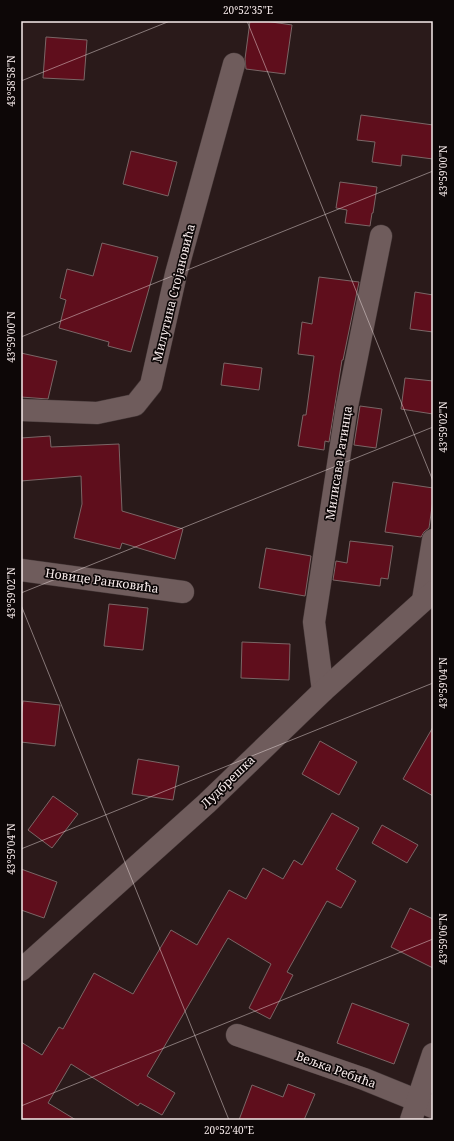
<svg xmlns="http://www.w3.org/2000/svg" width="454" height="1141" viewBox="0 0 454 1141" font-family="'Noto Serif',serif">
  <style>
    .building { fill: #5f0e1c; stroke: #7a6666 }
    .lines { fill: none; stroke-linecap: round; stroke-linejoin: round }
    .minor-casing { stroke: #453838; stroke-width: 23 }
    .minor { stroke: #6f5c5c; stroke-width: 22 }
    .ticks { fill: none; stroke: #f8ecec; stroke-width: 1; stroke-opacity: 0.45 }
    .labels { text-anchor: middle; stroke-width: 3.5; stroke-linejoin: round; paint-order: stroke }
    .street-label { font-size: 12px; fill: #f8ecec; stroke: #0d0707 }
    .neatline { fill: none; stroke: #f8ecec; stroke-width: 1.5 }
    .ticks-label { font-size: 10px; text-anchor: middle; fill: #f8ecec }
  </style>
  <rect width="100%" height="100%" fill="#2a1a1a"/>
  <g class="building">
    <path d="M250,21H265L292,25L285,74L246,69L245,59Z"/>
    <path d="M46,37L87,40L84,80L43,78Z"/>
    <path d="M361,115L433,125V159L402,155L401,166L372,162L375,142L357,140Z"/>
    <path d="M131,151L177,162L168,196L123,184Z"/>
    <path d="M340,182L377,187L373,213H372L370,226L345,223L347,210L336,208Z"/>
    <path d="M102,243L158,257L131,352L108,346L109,342L59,328L66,300L60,298L67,269L93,276Z"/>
    <path d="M319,277L359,282L343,360H342L329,442L325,441L324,450L298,446L303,415H306L314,356L298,354L302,322L312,324Z"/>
    <path d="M415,292L433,295V332L410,329Z"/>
    <path d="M21,353L57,361L48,399L21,397Z"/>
    <path d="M224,363L262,368L259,390L221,385Z"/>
    <path d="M405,378L433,381V414L401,409Z"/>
    <path d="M360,406L382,409L376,448L354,445Z"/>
    <path d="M50,436L51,447L119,444L122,511L183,529L175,559L122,543L120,549L74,538L82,504L81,476L21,481V438Z"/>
    <path d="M393,482L433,488V500L429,528L424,532L421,537L385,532Z"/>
    <path d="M350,541L393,546L388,579L381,578L380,586L333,580L336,561L347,563Z"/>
    <path d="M266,548L311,556L305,596L259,588Z"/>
    <path d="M109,604L148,608L143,650L104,646Z"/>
    <path d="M242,642L290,644L289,680L241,678Z"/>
    <path d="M23,701L60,705L55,746L21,742V718Z"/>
    <path d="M433,727V796L403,779Z"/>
    <path d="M320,741L357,762L339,795L302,774Z"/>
    <path d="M138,759L179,766L173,800L132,794Z"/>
    <path d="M53,796L78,814L52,848L28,830Z"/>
    <path d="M332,813L359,828L336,869L356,881L341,908L327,901L287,972L293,975L270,1019L249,1008L271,964L228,938L147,1076L175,1093L162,1115L140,1103L138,1106L71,1064L48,1103L76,1120H21V1042L42,1055L59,1027L63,1029L94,973L133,994L171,930L197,945L229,890L246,899L263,868L283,879L294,860L302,865Z"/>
    <path d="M382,825L418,845L407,863L372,843Z"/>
    <path d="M21,869L57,882L44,918L21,910Z"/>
    <path d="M410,908L433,919V968L391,947Z"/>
    <path d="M352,1003L409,1024L394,1064L337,1043Z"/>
    <path d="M288,1084L315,1094L304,1120H239L252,1085L283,1097Z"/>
  </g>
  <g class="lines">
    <g class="minor-casing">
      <g id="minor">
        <path d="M21,410L97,413L135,405L151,385L176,274L234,64"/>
        <path d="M21,570L183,592"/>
        <path d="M423,600L433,540"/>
        <path d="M323,691L314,622L347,406L381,236"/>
        <path d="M21,970L207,803L323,691L433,592"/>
        <path d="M237,1035L364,1079L433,1107"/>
        <path d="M411,1120L433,1054"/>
      </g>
    </g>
    <use href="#minor" class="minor"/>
  </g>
  <path class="ticks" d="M247,21L433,481M21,81L170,21M21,337L433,171M21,593L433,427M21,605L229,1120M21,849L433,683M21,1106L433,939"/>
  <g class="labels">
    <g class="street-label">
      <text transform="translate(174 293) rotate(-76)" y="4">Милутина Стојановића</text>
      <text transform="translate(339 463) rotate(-81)" y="4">Милисава Ратинца</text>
      <text transform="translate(102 581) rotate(8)" y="4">Новице Ранковића</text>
      <text transform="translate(228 782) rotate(-44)" y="4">Лудбрешка</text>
      <text transform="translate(336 1070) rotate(20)" y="4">Вељка Ребића</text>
    </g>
  </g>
  <rect width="454" height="1141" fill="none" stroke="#0d0707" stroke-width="44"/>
  <rect x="22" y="22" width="410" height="1097" class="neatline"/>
  <g class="ticks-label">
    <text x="248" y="14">20°52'35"E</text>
    <text transform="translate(11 81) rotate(-90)" y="4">43°58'58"N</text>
    <text transform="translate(443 171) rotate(-90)" y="4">43°59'00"N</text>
    <text transform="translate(11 337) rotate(-90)" y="4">43°59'00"N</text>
    <text transform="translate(443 427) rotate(-90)" y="4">43°59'02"N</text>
    <text transform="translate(11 593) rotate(-90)" y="4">43°59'02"N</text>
    <text transform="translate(443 683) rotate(-90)" y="4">43°59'04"N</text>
    <text transform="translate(11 849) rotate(-90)" y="4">43°59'04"N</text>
    <text transform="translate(443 939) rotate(-90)" y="4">43°59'06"N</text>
    <text x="229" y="1134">20°52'40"E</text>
  </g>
</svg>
